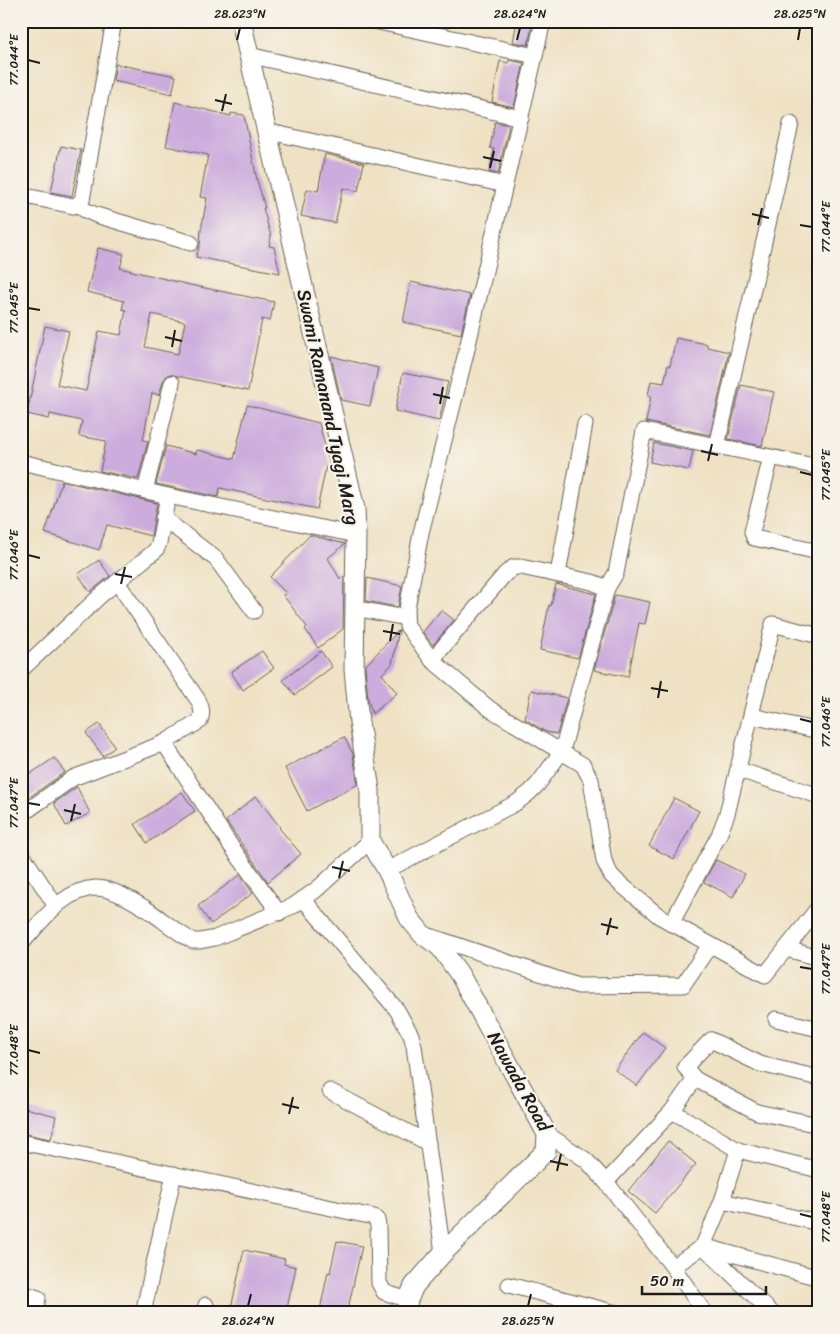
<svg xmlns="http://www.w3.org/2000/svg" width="840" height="1334" viewBox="0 0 840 1334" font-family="Sriracha,sans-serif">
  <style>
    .building { fill: #ccacdd; fill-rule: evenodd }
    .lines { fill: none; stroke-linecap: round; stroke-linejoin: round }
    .minor-casing { stroke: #666156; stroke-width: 17 }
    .tertiary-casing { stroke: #666156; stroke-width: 21 }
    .minor { stroke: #fff; stroke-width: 15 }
    .tertiary { stroke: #fff; stroke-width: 19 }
    .ticks { fill: none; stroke: #1c1c1c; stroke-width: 2 }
    .labels { text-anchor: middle; stroke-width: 4.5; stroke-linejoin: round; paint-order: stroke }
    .street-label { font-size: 19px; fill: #1c1c1c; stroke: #f7f3e8 }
    .neatline { fill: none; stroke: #1c1c1c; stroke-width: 2 }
    .ticks-label { font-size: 12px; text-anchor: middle; fill: #1c1c1c }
  </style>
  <rect width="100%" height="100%" fill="#f7f3e8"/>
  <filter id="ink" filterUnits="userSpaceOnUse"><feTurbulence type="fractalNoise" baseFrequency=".02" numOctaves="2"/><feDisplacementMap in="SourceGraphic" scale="10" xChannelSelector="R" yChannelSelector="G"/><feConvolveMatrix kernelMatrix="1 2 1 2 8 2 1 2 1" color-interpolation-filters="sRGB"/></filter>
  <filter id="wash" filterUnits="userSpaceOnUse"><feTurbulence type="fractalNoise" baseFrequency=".0096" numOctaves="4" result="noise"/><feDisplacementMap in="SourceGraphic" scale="20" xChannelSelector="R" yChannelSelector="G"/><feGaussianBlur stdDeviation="1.12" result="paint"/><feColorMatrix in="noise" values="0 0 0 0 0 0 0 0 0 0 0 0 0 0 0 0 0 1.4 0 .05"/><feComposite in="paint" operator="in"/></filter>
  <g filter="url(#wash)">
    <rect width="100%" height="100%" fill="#efe1c3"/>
    <g id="blocks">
      <g class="building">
        <path d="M517,21H533L528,45L513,42Z"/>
        <path d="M509,60L524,63L514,107L492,102L500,61L508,63Z"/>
        <path d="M116,64L176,76L172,94L113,81Z"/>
        <path d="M175,102L231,116V113L244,115L257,180L265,208H263L271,236L269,246L274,247L280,273L196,257L200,245L201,230L207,198L200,197L208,155L166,146Z"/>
        <path d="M495,122L509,125L498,174L489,172L494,149L490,148Z"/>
        <path d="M61,146L81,150L72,196L51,192Z"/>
        <path d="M325,154L364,163L358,191L343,188L335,223L301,216L307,189L318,191Z"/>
        <path d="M98,248L124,254L120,268L190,285L274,302L270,321L262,319L248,391L168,374L163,381L159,395L152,393L143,440L148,441L138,479L100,471L106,441L79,436L82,421L50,414L49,419L27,414L45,326L69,331L57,385L86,391L99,331L121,335L126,310L122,309L124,301L87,292ZM152,314L185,322L178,354L145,347Z"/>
        <path d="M411,282L470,295L461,334L403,322Z"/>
        <path d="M676,338L707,344V347L729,352L710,435L646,422L651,396L648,395L651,381L664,383L668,365L670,366Z"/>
        <path d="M331,356L378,368L370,406L341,400Z"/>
        <path d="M403,373L448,382L439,421L395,411Z"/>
        <path d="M741,385L774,392L762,446L728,439Z"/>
        <path d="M247,405L319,423L331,468L326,467L317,509L220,488L218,497L156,484L166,446L196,454L197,450L234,459Z"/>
        <path d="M654,443L693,451L689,470L650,462Z"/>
        <path d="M62,481L157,503L151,536L107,525L99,550L45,533Z"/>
        <path d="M310,535L345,544L328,558L340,579L344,576L343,629L318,648L305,629L307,627L283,595L286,593L270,577Z"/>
        <path d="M99,560L110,576L90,592L78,574Z"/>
        <path d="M367,578L402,586L398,607L366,601Z"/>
        <path d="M556,584L596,594L578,658L540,650L549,605L551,606Z"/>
        <path d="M615,595L650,602L645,624L639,623L628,677L594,670Z"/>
        <path d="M441,610L454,620L433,645L423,632Z"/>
        <path d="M399,630L392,664L382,674L397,693L372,714L368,699L365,666Z"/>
        <path d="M262,651L274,668L243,690L231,672Z"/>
        <path d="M321,651L332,667L295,695L283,680Z"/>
        <path d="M531,690L567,698L557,734L546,732L525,719Z"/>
        <path d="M99,724L115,747L103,756L86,733Z"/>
        <path d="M344,737L353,754L358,784L307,811L285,768Z"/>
        <path d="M54,758L65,772L21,803V780Z"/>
        <path d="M77,787L90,813L66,826L54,803Z"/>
        <path d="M182,792L195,811L147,843L135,824Z"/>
        <path d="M256,796L280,827L279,828L301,854L268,882L226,821Z"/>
        <path d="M674,798L699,811L674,859L649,846Z"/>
        <path d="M716,860L745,874L733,897L704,882Z"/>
        <path d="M240,875L253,893L211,924L198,906Z"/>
        <path d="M643,1032L665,1048L637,1086L615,1070Z"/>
        <path d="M21,1107L56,1116L51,1139L21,1133Z"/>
        <path d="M668,1141L696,1164L655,1213L628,1191Z"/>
        <path d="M337,1241L362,1246L347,1313H334L320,1310L328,1272L330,1273Z"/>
        <path d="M244,1250L285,1259L284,1264L296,1267L286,1313H230Z"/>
      </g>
    </g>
  </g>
  <g filter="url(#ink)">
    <use href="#blocks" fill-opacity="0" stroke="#666156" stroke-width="1"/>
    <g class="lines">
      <g class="minor-casing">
        <g id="minor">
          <path d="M374,21L535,56"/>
          <path d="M543,21L466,353L421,533L406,614L407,626L432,660L490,709L583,765L591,780L604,861L611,875L618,882L659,916L765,975L819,907"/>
          <path d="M249,55L521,118"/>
          <path d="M266,131L505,185"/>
          <path d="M21,195L73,206L78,204L82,200L114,21"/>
          <path d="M78,204L85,210L96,215L191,243"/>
          <path d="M717,446L791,124"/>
          <path d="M771,457L752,532L754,538L819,552"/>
          <path d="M21,462L168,496L356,535"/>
          <path d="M145,491L172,383"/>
          <path d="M163,518L216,559L254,611"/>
          <path d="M558,574L585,424"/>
          <path d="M354,608L406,618"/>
          <path d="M432,660L505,574L514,567H521L592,582L607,588"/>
          <path d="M21,670L100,596L156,550L159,543L168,496"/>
          <path d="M752,716L819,731"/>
          <path d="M164,743L231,846L279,913"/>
          <path d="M739,770L819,796"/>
          <path d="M21,815L73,778L164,743L200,721C203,713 202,708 198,700L117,582"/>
          <path d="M21,853L56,906"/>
          <path d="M387,870L516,803L529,793L538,784L562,751L607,588L616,573L644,431L819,467"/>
          <path d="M303,899L397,1010L411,1035L414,1046L443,1253"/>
          <path d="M671,924L719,835L727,814L773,624L819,636"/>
          <path d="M430,936L578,986L683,985L710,945"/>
          <path d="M21,944C41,923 63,889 96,888C112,888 132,900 145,908C162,919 176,932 193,941H200L215,938L293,906L316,890L370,841"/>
          <path d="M787,949L819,958"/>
          <path d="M776,1019L819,1029"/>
          <path d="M695,1079L757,1112L819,1125"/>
          <path d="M330,1091L428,1143"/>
          <path d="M672,1111L738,1150L819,1170"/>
          <path d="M547,1134L586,1160L606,1182L673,1267L705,1313"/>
          <path d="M21,1142L374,1217L377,1220L378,1226L379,1283L384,1292L408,1300"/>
          <path d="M606,1182L672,1111L695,1079L685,1067L711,1040L760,1064L819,1078"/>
          <path d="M722,1201L819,1223"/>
          <path d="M703,1246L819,1278"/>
          <path d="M705,1248L772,1313"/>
          <path d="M673,1267L703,1246L722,1201L738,1150"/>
          <path d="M509,1285L616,1313"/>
          <path d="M21,1293L38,1298L35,1313"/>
          <path d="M143,1313L174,1174"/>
          <path d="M204,1313L206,1305"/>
        </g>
      </g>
      <g class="tertiary-casing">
        <path id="tertiary" d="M241,21L355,509L356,535L354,669L359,722L370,790V841L387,870L409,918L422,934L440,947L460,975L547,1134L546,1151L443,1253L414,1286L408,1300L406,1313"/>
      </g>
      <use href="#minor" class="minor"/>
      <use href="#tertiary" class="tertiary"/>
    </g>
  </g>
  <path class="ticks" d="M237,40L240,28M517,40L520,28M798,40L800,28M28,60L40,63M215,100L232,104M222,111L226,94M483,157L501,161M490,168L494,151M752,214L769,218M758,225L762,208M800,225L812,227M28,308L40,310M165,337L182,341M172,347L175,330M433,394L450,398M440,404L443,387M701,451L718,455M708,461L712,444M800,472L812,475M28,555L40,558M115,574L132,577M121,584L125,567M383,631L400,634M390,641L393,624M651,688L668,691M658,698L661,681M800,719L812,722M28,803L40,805M64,810L81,814M71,821L75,804M332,867L350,871M339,878L343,861M601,924L618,928M607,935L611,918M800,967L812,969M28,1050L40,1053M282,1104L299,1108M289,1114L293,1097M550,1161L568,1165M557,1171L561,1154M800,1214L812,1217M248,1306L251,1294M528,1306L531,1294"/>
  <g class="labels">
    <g class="street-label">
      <text transform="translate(329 407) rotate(78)" y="7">Swami Ramanand Tyagi Marg</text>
      <text transform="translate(520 1081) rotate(61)" y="7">Nawada Road</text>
    </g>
  </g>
  <rect width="840" height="1334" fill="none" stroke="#f7f3e8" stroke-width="55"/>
  <path d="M642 1286v8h124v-8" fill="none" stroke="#1c1c1c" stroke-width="2.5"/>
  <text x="650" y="1286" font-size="15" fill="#1c1c1c" stroke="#f7f3e8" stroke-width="4" paint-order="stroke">50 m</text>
  <rect x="28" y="28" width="784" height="1278" class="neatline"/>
  <g class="ticks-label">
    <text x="240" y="18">28.623°N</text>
    <text x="520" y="18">28.624°N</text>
    <text x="800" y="18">28.625°N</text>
    <text transform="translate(14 60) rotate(-90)" y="4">77.044°E</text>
    <text transform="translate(826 227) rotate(-90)" y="4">77.044°E</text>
    <text transform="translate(14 308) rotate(-90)" y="4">77.045°E</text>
    <text transform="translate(826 475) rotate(-90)" y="4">77.045°E</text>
    <text transform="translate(14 555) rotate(-90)" y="4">77.046°E</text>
    <text transform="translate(826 722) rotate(-90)" y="4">77.046°E</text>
    <text transform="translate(14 803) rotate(-90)" y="4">77.047°E</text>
    <text transform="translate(826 969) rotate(-90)" y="4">77.047°E</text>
    <text transform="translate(14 1050) rotate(-90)" y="4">77.048°E</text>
    <text transform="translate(826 1217) rotate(-90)" y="4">77.048°E</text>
    <text x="248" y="1325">28.624°N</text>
    <text x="528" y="1325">28.625°N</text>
  </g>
</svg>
